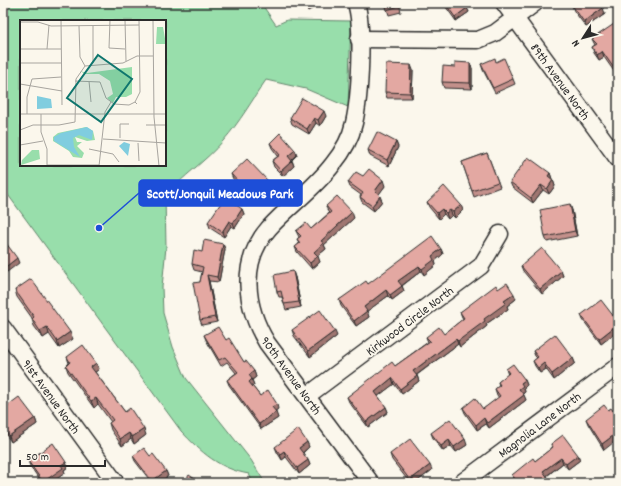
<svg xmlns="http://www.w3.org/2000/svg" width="621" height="486" viewBox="0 0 621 486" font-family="Dekko,sans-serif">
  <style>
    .green { fill: #98deab; stroke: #62846b; fill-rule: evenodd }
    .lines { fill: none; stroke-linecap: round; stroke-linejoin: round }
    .minor-casing { stroke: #2b2b2b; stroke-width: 19 }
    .minor { stroke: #fbf7ec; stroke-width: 16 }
    .wall { fill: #c3908b; stroke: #2b2b2b }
    .shaded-wall { fill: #9f7671; stroke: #2b2b2b }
    .building { fill: #e3a8a2; stroke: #2b2b2b }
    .labels { text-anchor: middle; stroke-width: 4; stroke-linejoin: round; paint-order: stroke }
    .street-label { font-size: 13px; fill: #2b2b2b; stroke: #fbf7ec }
    .inset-road { fill: none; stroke: #a8a59f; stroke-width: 1 }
    .view { fill: #0f766e; fill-opacity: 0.15; stroke: #0f766e; stroke-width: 2 }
    .inset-edge { fill: none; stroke: #2b2b2b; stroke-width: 2 }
    .leader { fill: none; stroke: #1d4ed8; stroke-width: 1.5 }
    .callout-dot { fill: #1d4ed8; stroke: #fbf7ec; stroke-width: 1.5 }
    .callout { fill: #1d4ed8; stroke: #1d4ed8; stroke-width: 1.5 }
    .callout-label { font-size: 14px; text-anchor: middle; font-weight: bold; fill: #fff }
  </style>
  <rect width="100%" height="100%" fill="#fbf7ec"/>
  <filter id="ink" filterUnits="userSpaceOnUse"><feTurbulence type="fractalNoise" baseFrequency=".025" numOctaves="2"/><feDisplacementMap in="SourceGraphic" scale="8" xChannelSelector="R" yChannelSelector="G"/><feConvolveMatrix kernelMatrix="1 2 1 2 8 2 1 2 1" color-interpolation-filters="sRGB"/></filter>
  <g filter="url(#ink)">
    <path class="green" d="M3,3H261L276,25L287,20L351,21L348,107L306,89L266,80C252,100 240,122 223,141C206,161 183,176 165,196L166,247L162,287L163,313L173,347L186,378L251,460L265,483H253L249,474C219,469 201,452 181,431L3,188ZM21,21H165V165H21Z"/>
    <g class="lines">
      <g class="minor-casing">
        <g id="minor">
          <path d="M356,3C364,28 360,97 354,123C351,137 342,153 333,164C315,188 289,206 269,228C239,262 245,307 267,343L371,483"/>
          <path d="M504,3L618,159"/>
          <path d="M359,39L478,40L495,33L535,3"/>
          <path d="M3,328L116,483"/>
          <path d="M307,396L481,266L500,234"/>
          <path d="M461,483L618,366"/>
        </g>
      </g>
      <use href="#minor" class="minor"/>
    </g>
    <g class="wall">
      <path d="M303,3H320L321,4L308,11Z"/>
      <path d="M385,3H399L401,12L389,15Z"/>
      <path d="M443,3H464L469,12L456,21Z"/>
      <path d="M575,3H602L603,6L602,7L605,14L586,27L574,11L572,5Z"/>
      <path d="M618,23V77L604,57L599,60L594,53L592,47L595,45L592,39Z"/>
      <path d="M496,62L513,79L515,84L495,93L483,70L481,64Z"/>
      <path d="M472,68V89L444,88L442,82Z"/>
      <path d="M413,70L412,98H387L385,92Z"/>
      <path d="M326,116L320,126L316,123L309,134L292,124L290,118Z"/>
      <path d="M396,142L398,147L389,166L370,156L368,150Z"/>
      <path d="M270,143L295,150L297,155L292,160L294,166L283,176L274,167L272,161L278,156L272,148Z"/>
      <path d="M487,153L500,187L474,197L462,162Z"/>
      <path d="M550,173L552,179H551L553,180L555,186L549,194L543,190L533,203L512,187L510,182Z"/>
      <path d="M231,174L270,187L254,202L233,179Z"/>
      <path d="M363,176L385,186L378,195L382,201L374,211L362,202L360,197L361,195L350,187L348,182Z"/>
      <path d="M427,202L463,210L455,218L452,215L448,219L444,214L439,219L429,207Z"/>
      <path d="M326,206L354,218L324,245L326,249L317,256L320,262L312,269L297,252L295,247L299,244L297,239L299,237L296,231L311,229L329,213L328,212Z"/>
      <path d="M242,209L244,214L235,228L231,226L224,237L210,228L208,222Z"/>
      <path d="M572,210L577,236L547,242L545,237Z"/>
      <path d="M223,244L225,249L219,282L209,281L217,322L202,325L200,320V282L202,272L194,270L192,264L202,252Z"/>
      <path d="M441,249L443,254L435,261L436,265L424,275L421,271L402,286L404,291L392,300L388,296L367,311L369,317L356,326L341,306L339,300L368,284Z"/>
      <path d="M521,266L561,271L563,276L542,294L523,271Z"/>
      <path d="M295,277L301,307L286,310L284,304L282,297H279L277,292Z"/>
      <path d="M498,289L516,299L507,306L508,309L486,324L487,326L460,347L458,344L417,375L419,381L402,394L394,384L378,396L386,407L388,412L368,427L349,402L347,397L395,366L428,342L426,337L444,334L463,319L462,317L460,312Z"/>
      <path d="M15,290L73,339L59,348L49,334L43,338L34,326L32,319V318L17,297Z"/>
      <path d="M581,315L618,322V331L601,344L583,320Z"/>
      <path d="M292,330L337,336L310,357L294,336Z"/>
      <path d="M204,335L226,340L244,362L254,371L256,377L252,380L254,385L252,386L260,396L278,409L275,411L278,418L261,429L229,385L227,380L236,373L227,362L221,366L206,340Z"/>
      <path d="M533,351L573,358L575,363L554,380L546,369L540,373L535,366L533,361L537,358L535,356Z"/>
      <path d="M67,357L96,363L99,369L95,372L125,412L146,435L134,444L131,439L122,446L111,430L109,423L111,422L98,404L94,408L68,372L66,366L69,363Z"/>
      <path d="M506,369L525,380L527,385L524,388L525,392L523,394L526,400L489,428L486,424L477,430L465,413L463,408L483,409L499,398L497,395L495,389L499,386L498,382L508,375Z"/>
      <path d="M3,409L35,418L37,424L11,442L3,430Z"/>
      <path d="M608,410L604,450L588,424L586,419Z"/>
      <path d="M431,433L467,445L456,452L451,446L443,451L433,438Z"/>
      <path d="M307,442L309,447L303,453L308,460L310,465L299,474L286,457L282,460L277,452L275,447Z"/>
      <path d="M551,444L578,455L580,460L568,469L563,463L547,476L548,478L550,483H516L514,480L512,475L535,461L552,448Z"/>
      <path d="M390,454L432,470L415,483H410L392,460Z"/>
      <path d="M133,456H150L166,471L168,476L159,483H152L135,461Z"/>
      <path d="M28,461L68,467L64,470L65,473L51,483H42L30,466Z"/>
    </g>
    <g class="shaded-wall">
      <path d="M599,3H602L603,6L600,8Z"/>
      <path d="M467,8L469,12L456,21L455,17Z"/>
      <path d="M603,8L605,14L586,27L584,22Z"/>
      <path d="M602,51L604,57L599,60L597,55Z"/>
      <path d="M470,63L472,68V89L470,83Z"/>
      <path d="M411,65L413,70L412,98L410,93Z"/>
      <path d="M324,111L326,116L320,126L318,120Z"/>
      <path d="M314,118L316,123L309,134L307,129Z"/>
      <path d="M396,142L398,147L389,166L387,160Z"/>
      <path d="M295,150L297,155L290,162L288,156Z"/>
      <path d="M292,161L294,166L283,176L281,171Z"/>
      <path d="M550,173L552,179L549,182L548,176Z"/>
      <path d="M383,180L385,186L377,197L375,191Z"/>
      <path d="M553,180L555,186L549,194L547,189Z"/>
      <path d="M268,181L270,187L254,202L252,197Z"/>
      <path d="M541,185L543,190L533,203L531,198Z"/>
      <path d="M380,196L382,201L374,211L372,206Z"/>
      <path d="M570,204L572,210L577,236L575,231Z"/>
      <path d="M461,205L463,210L455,218L453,212Z"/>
      <path d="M242,209L244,214L235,228L233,223Z"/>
      <path d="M442,209L444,214L439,219L437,213Z"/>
      <path d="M450,210L452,215L448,219L446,213Z"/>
      <path d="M352,212L354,218L324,245L326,249L316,257L314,252L321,241Z"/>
      <path d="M229,221L231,226L224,237L222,232Z"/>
      <path d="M223,244L225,249L219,282L217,277Z"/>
      <path d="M441,249L443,254L435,261L436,265L424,275L422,269L432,256Z"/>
      <path d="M318,256L320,262L312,269L310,263Z"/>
      <path d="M17,258L19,263L3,275V269Z"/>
      <path d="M419,266L421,271L400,287L398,281Z"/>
      <path d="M293,271L295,277L301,307L299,302Z"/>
      <path d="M561,271L563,276L542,294L540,289Z"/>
      <path d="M207,275L209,281L217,322L215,317Z"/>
      <path d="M402,286L404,291L392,300L390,295Z"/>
      <path d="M386,290L388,296L366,312L364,307Z"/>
      <path d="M514,294L516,299L507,306L508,309L486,324L487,326L460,347L458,341L504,301Z"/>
      <path d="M367,311L369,317L356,326L354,321Z"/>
      <path d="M618,324V331L601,344L599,339Z"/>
      <path d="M47,327L49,334L43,338L40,331Z"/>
      <path d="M335,331L337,336L310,357L308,351Z"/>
      <path d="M70,332L73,339L59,348L57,341Z"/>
      <path d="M456,339L458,344L415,376L413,371Z"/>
      <path d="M573,358L575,363L554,380L552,374Z"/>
      <path d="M96,363L99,369L93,374L91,367Z"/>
      <path d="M544,363L546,369L540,373L538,368Z"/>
      <path d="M254,371L256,377L252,380L254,385L251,387L249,382V375Z"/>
      <path d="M417,376L419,381L402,394L400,389Z"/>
      <path d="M392,378L394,384L377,397L375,392Z"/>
      <path d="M525,380L527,385L524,388L525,392L521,395L519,389L521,383Z"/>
      <path d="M524,395L526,400L489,428L487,423Z"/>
      <path d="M96,398L98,404L94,408L91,401Z"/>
      <path d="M277,404L278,409L274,412L272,407Z"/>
      <path d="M386,407L388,412L368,427L366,422Z"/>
      <path d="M276,412L278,418L261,429L259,424Z"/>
      <path d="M35,418L37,424L11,442L9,436Z"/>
      <path d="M484,418L486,424L477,430L476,425Z"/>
      <path d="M144,429L146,435L134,444L132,437Z"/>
      <path d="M618,432V439L604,450L602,444Z"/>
      <path d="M129,433L131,439L122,446L120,439Z"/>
      <path d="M465,439L467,445L456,452L454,447Z"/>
      <path d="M449,440L451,446L443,451L441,446Z"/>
      <path d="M307,442L309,447L301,454L299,448Z"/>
      <path d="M284,451L286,457L282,460L280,454Z"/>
      <path d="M578,455L580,460L568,469L566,464Z"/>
      <path d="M561,458L563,463L545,477L543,471Z"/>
      <path d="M308,460L310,465L299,474L297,468Z"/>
      <path d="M66,462L68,467L64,470L65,473L51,483H44L43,482L61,465Z"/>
      <path d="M430,465L432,470L415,483H411L410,480Z"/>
      <path d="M166,471L168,476L159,483H153L152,481Z"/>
      <path d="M548,478L550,483H541Z"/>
      <path d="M529,480L530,483H525Z"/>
    </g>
    <g class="building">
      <path d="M304,3H311L306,6Z"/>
      <path d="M385,3H398L399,6L387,10Z"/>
      <path d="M445,3H464L467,8L455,17Z"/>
      <path d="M575,3H599L603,8L584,22L572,5Z"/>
      <path d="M617,22L618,23V39L616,40L618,43V55H617L618,57V74L602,51L597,55L592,47L597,44L592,39Z"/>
      <path d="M495,58L496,62L504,58L513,79L493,88L481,64Z"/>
      <path d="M455,62L470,63V83L442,82L443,66L455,67Z"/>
      <path d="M386,64L411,65L410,93L385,92Z"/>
      <path d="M302,98L324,111L318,120L314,118L307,129L290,118Z"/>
      <path d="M377,132L396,142L387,160L368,150Z"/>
      <path d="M280,133L295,150L288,156L292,161L281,171L272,161L280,155L270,143Z"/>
      <path d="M487,153L498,182L472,191L462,162Z"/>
      <path d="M528,157L550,173L548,176L553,180L547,189L541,185L531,198L510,182Z"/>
      <path d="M247,159L268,181L252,197L231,174Z"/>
      <path d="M369,169L383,180L375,191L380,196L372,206L360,197L363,193L348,182L356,172L363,176Z"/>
      <path d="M444,186L461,205L453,212L450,210L446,213L442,209L437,213L427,202Z"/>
      <path d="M337,196L352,212L321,241L324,243L314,252L318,256L310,263L295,247L300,243L297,239L301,236L296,231L306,223L311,229L331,212L326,206Z"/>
      <path d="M225,197L242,209L233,223L229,221L222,232L208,222Z"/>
      <path d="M570,204L575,231L545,237L540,210Z"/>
      <path d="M432,236L441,249L432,256L434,260L422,269L419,266L398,281L402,286L390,295L386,290L364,307L367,311L354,321L339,300L366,281L368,284Z"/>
      <path d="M3,239L17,258L3,269Z"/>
      <path d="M204,240L223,244L217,277L207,275L215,317L200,320L193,283L200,282L203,267L192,264L194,250L202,252Z"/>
      <path d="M542,248L561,271L540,289L521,266Z"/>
      <path d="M293,271L299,302L284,304L281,291L277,292L274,275Z"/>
      <path d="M31,279L70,332L57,341L47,327L40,331L32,319L34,317L15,290Z"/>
      <path d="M507,283L514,294L504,301L506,303L484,319L485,321L458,341L456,339L413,371L417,376L400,389L392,378L375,392L386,407L366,422L347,397L392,362L395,366L430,341L426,337L439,327L444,334L464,318L460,312L496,285L498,289Z"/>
      <path d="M601,300L618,322V324L599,339L581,315Z"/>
      <path d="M320,310L335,331L308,351L292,330Z"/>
      <path d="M218,327L226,340L229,338L244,362L246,361L254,371L249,375L252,379L249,382L260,396L268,390L277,404L272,407L276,412L259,424L227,380L238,372L225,357L219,360L204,335Z"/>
      <path d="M555,334L573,358L552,374L544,363L538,368L533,361L538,357L533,351Z"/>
      <path d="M83,345L96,363L91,367L125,412L130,408L144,429L132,437L129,433L120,439L109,423L113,420L96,398L91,401L66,366L70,362L67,357Z"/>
      <path d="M513,364L525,380L521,383L523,386L519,389L524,395L487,423L484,418L476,425L463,408L475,398L483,409L500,396L495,389L500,385L498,382L509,373L506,369Z"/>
      <path d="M19,397L35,418L9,436L3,427V409Z"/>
      <path d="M604,405L608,410L611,408L618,417V432L602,444L586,419Z"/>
      <path d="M450,419L465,439L454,447L449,440L441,446L431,433Z"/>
      <path d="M298,429L307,442L299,448L308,460L297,468L284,451L280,454L275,447Z"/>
      <path d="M563,435L578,455L566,464L561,458L543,471L548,478L541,483H532L529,480L525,483H518L512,475L533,458L535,461L553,447L551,444Z"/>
      <path d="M410,439L430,465L410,480L390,454Z"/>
      <path d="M53,443L66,462L61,465L63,468L43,482L28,461Z"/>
      <path d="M144,448L150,456L153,454L166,471L152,481L133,456Z"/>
      <path d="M189,475L201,483H184Z"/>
    </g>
  </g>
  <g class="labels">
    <g class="street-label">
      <text transform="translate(561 81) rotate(54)" y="5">89th Avenue North</text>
      <text transform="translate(409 320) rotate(-37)" y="5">Kirkwood Circle North</text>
      <text transform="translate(292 375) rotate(54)" y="5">90th Avenue North</text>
      <text transform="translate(52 396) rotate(54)" y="5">91st Avenue North</text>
      <text transform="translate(539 424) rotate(-37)" y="5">Magnolia Lane North</text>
    </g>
  </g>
  <g transform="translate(20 20)">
    <rect width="146" height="146" fill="#fbf7ec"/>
    <path d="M137,7H143L146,24H136ZM112,47V74L106,77H96L93,83L87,78L93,74L90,61L79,54H65L60,51L67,53ZM66,107L73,111L75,120L67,121L55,117L57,122H62L57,126L64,133L62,138L53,137L49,131L33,121V117L38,113ZM12,130H19L20,139L1,145L2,140Z" fill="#98deab"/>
    <path d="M17,76L31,79L32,88L17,89ZM67,107L73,111L72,120L59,115L53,118L54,127L60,137L34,121V117L41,113ZM104,122L110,124L108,136L99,126Z" fill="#80cddf"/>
    <path class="inset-road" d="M41,0L42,85M90,0L89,28L105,29M105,0L106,41M133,0L134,97L139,146M0,2H18L31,6L119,5M73,5V43M59,6L60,37L65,46M0,29H41M27,29L29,5M0,43H41M55,61L80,62L86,78L94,84L109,85L115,82L117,84M69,61L71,82M0,64L42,71M115,82L120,72L119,0M0,94H146M7,94V77L12,59L41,57M21,94V112L27,129V146M126,105H146M0,110L13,105H39L55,102L56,59L65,46L103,43L117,36H133M100,118V104H109M83,119L146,123M118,123L119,141M0,125L23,121M69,129L93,134L99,142M27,145H79M79,146L85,92L91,82"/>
    <path class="view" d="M78,35L112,59L81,102L47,78Z"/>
    <rect width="146" height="146" class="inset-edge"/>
  </g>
  <path class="leader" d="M99 228L139 193"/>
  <circle class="callout-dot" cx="99" cy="228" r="4"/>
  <rect class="callout" x="139" y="180" width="163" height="26" rx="4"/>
  <g class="callout-label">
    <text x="220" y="198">Scott/Jonquil Meadows Park</text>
  </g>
  <rect width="621" height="486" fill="none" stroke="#fbf7ec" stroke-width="16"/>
  <rect x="8" y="8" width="605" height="470" fill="none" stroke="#2b2b2b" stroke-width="1.5" filter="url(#ink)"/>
  <g transform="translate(583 38) rotate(234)" stroke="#fbf7ec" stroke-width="3" paint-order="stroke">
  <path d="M0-3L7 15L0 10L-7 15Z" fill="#2b2b2b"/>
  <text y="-6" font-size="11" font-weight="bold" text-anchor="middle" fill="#2b2b2b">N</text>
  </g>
  <path d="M20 460v6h85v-6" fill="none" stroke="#2b2b2b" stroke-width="2"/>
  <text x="26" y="460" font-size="12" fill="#2b2b2b" stroke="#fbf7ec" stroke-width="3" paint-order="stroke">50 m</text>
</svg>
